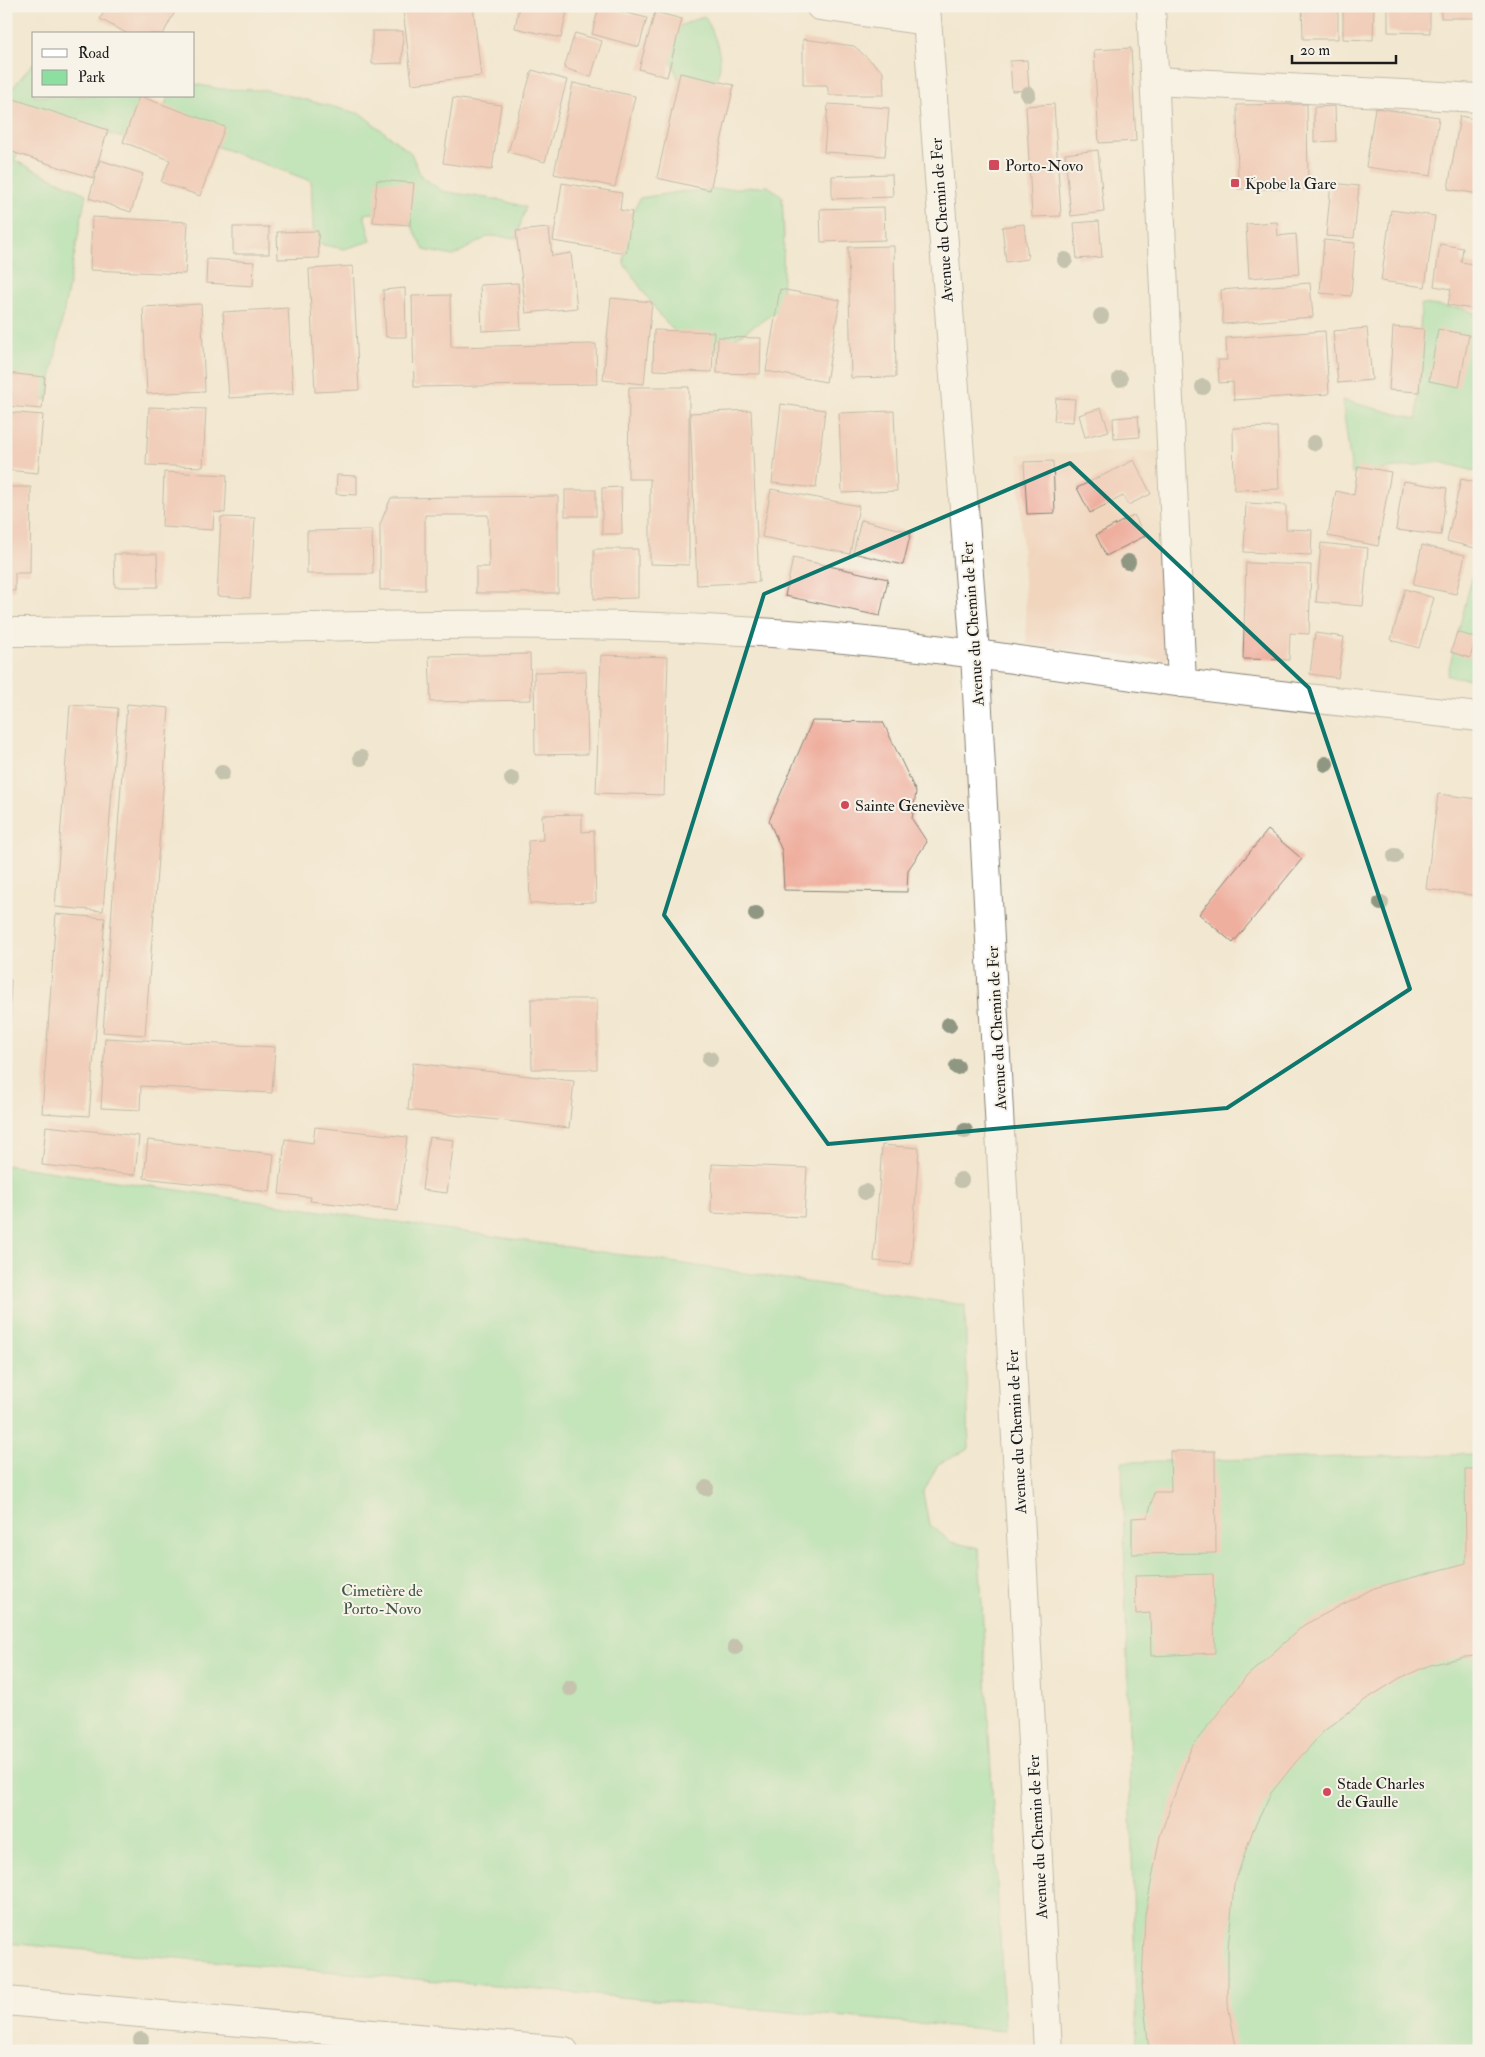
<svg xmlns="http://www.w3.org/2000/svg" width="1485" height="2057" viewBox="0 0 1485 2057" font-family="'IM FELL Double Pica',serif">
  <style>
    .built { fill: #f1d5bd }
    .green { fill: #8cdfa0; stroke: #547e5e }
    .building { fill: #efaf9f }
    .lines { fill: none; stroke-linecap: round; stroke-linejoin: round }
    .street-casing { stroke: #878276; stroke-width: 30 }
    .secondary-casing { stroke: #878276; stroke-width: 30 }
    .street { stroke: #fff; stroke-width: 28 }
    .secondary { stroke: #fff; stroke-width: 28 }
    .tree { fill: #8f9783 }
    .marked { fill: none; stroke: #0f766e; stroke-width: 4; stroke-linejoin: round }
    .poi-dot { fill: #d1495b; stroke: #f7f3e8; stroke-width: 2 }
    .labels { text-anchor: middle; stroke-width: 4; stroke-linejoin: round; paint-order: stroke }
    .poi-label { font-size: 16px; fill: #1c1c1c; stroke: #f7f3e8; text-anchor: start }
    .street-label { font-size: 16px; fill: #1c1c1c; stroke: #f7f3e8 }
    .park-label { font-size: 16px; fill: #3e5644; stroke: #f7f3e8 }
  </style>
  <rect width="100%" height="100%" fill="#f7f3e8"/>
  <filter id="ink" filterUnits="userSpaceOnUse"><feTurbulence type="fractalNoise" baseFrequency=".02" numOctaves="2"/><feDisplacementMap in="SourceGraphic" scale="10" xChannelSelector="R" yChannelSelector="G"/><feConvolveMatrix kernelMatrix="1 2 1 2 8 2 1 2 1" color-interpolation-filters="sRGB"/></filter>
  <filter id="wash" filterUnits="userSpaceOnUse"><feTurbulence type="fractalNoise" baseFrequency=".0096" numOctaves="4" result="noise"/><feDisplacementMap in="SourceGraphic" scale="20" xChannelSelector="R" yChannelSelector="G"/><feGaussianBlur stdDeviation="1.12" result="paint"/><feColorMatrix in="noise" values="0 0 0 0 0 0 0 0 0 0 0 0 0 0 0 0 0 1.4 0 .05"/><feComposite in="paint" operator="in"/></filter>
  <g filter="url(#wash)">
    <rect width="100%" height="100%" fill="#f2e7d0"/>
    <path class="built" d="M1158,451L1167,660L1027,645L1018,454Z"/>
    <g class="green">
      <path d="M704,16C713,30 726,59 717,76C715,80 710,84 707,88L679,81L669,54L668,36L682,25Z"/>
      <path d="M34,62V96H144L128,139L41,117L14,160L86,194L47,400L6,389V96Z"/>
      <path d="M194,84L221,89L267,90L361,114L411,153L421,176L442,191L500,200L526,207L516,238L489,236L453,256L424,250L403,209L364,214L371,241L344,249L314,243L311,181L158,125L168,96H194Z"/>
      <path d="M768,186L782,196L784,235L782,308L703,359L662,318L624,264L625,228L640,198L679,192Z"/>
      <path d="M1421,304L1465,309L1479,315V472L1440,462L1352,474L1342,400L1417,419Z"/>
      <path d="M1479,550V680L1447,676Z"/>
      <path d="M6,1165L965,1305L969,1449L938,1464L923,1493L929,1524L951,1542L979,1548L1005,2031L6,1943Z"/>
      <path d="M1479,1454V2051H1137L1122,1462Z"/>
    </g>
    <g id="blocks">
      <g class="building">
        <path d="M107,6H178L163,34H128L100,19Z"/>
        <path d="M433,6H473L481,76L412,84L403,10Z"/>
        <path d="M519,6H568L561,38L515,28Z"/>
        <path d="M599,6L647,18L639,47L592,34Z"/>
        <path d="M1302,6H1338V39H1303Z"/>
        <path d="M1343,6H1374L1373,40L1343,39Z"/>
        <path d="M1388,6H1430V33L1388,32Z"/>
        <rect x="1441" y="6" width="38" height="12"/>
        <path d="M655,12L682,19L667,77L639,69Z"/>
        <path d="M372,31H403L402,63L372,64Z"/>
        <path d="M575,33L602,41L591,77L564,68Z"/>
        <path d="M803,39L854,46L883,72L884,95H829L827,85H803Z"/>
        <path d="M1131,48L1136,141L1099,143L1094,50Z"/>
        <path d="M1027,60L1029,90L1012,91L1010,61Z"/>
        <path d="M532,70L567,80L545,162L508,152Z"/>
        <path d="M680,73L734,85L710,190L657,178Z"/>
        <path d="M573,83L635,96L615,187L554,174Z"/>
        <path d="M139,96L225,127L200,196L161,182L170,160L123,142Z"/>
        <path d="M453,98L501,105L492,170L443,163Z"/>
        <path d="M14,99L108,130L93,178L6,150V121Z"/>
        <path d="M828,104L889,108L885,156L824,152Z"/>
        <path d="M1054,104L1061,216L1032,217L1026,106Z"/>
        <path d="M1307,104L1308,189H1238L1237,105Z"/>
        <path d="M1335,106L1336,141L1314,142V107Z"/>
        <path d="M1375,108L1439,117L1431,176L1366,167Z"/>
        <path d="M1460,116L1479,120V194L1448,189Z"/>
        <path d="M1098,150L1104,212L1071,216L1065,154Z"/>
        <path d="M100,160L143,174L131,212L89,198Z"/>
        <path d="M892,174L893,197L832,199V176Z"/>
        <path d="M377,180L414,183L410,225L373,222Z"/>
        <path d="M562,183L622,193L620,210L632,212L626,253L553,241Z"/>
        <path d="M1331,183L1359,186L1354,238L1326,236Z"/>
        <path d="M884,207L885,240L821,242L820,209Z"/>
        <path d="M1391,210L1435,216L1425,287L1381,281Z"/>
        <path d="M92,217L188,222L185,274L90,270Z"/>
        <path d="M1099,221L1102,257L1077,259L1074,223Z"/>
        <path d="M1277,222L1278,236L1296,234L1299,274L1249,278L1246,224Z"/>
        <path d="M1024,224L1028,259L1006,262L1002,227Z"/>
        <rect x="233" y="227" width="36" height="27"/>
        <path d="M549,228L552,256L571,253L577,308L526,313L516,231Z"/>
        <path d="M318,231L319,258L278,259L277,232Z"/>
        <path d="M1324,240L1355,243L1351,296L1320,293Z"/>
        <path d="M1440,244L1463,248L1461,262L1479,265V310L1448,305L1451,289L1434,286Z"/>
        <path d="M894,246L896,377L851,378L848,247Z"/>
        <path d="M207,259L254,262L253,286L206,283Z"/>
        <path d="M353,266L359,390L315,392L309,269Z"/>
        <path d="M518,283L521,329L482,331L480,285Z"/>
        <path d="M1310,283L1313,317L1223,324L1221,290Z"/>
        <path d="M405,288L406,337H386L383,290Z"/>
        <path d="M780,289L840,300L826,382L766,371Z"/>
        <path d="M450,295L451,347L596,344L597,384L414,387L412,296Z"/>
        <path d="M611,298L652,302L644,384L603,380Z"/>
        <path d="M201,304L205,391L147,394L143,307Z"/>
        <path d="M288,308L293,394L229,398L223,312Z"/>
        <path d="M1393,327L1424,329L1419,392L1389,390Z"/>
        <path d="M1367,328L1372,380L1338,383L1333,331Z"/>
        <path d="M1438,329L1469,335L1459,387L1429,381Z"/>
        <path d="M654,330L714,332L712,372L653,370Z"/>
        <path d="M1325,331L1329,394L1234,400L1233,382L1219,383L1218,360H1227L1226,338Z"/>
        <path d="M718,337L761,338L760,374L717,373Z"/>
        <path d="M6,373L45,377L42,409L6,406Z"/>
        <path d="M629,387H689V565L650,564V479H628Z"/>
        <path d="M1056,398L1075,399L1073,422L1054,421Z"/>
        <path d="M781,404L825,410L816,488L772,483Z"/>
        <path d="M149,407L206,409L203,467L146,465Z"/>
        <path d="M1101,408L1109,431L1085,437L1079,415Z"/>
        <path d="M751,410L759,582L697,585L690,413Z"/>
        <path d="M894,411L897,491L842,493L839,413Z"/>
        <path d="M6,412L43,415L38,473L6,470Z"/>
        <path d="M1138,416L1140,437L1114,439L1113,418Z"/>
        <path d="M1277,427L1279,489L1234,490L1233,428Z"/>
        <path d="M1134,460L1151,494L1128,505L1123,496L1090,513L1077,488Z"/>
        <path d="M1053,461L1055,513L1027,514L1024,462Z"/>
        <path d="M1358,466L1391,472L1378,546L1328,536L1336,491L1354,495Z"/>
        <path d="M164,472L227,475L225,513L214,512L213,530L162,527Z"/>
        <path d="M337,475L357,476V495L336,494Z"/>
        <path d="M1461,479L1479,483V549L1447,541Z"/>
        <path d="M1403,481L1447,488L1441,535L1396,530Z"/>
        <path d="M6,487H31L30,573H15V591H6Z"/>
        <path d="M621,487L622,534H602V488Z"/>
        <path d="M771,489L859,506L850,554L762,537Z"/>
        <rect x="565" y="490" width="31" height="26"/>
        <path d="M558,496V593H476V567H489L488,515H425V590H380V524L391,498Z"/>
        <path d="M1246,503L1286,505V529L1312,530L1311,555L1244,552Z"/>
        <path d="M1134,515L1145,536L1106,556L1096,535Z"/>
        <path d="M221,517L255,518L250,598L217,596Z"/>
        <path d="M861,520L911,532L903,565L853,553Z"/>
        <path d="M372,530L373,574H307V531Z"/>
        <path d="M1321,543L1368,548L1363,606L1316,602Z"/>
        <path d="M1422,545L1465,555L1456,594L1413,585Z"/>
        <path d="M594,549H638V598L594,599Z"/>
        <path d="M114,554H157L158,587H115Z"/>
        <path d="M793,558L888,579L880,616L785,596Z"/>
        <path d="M1246,563L1311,565L1309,634L1290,633L1289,660L1243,659Z"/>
        <path d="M1405,589L1434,598L1419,648L1391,640Z"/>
        <path d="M1457,632L1476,638L1470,658L1451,652Z"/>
        <path d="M1315,633L1344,637L1338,678L1310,674Z"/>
        <path d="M530,654L531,700L431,702L429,656Z"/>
        <path d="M601,655L668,657L664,795L596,793Z"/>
        <path d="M586,671L588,754L535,755L534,672Z"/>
        <path d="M127,704L169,708L145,1035L103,1032Z"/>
        <path d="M70,705L118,708L103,911L55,907Z"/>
        <path d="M812,721L883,722L916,792L912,819L927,842L908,870L907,892L784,890L782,851L769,821Z"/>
        <path d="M1438,794L1479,799V896L1426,889Z"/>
        <path d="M582,814V832L594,831L596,902L530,904L528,841L543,840L542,815Z"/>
        <path d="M1268,830L1302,859L1233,943L1199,914Z"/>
        <path d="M56,914L105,918L89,1116L42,1113Z"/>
        <path d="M6,979L11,980L8,1043H6Z"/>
        <path d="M531,999H597V1069H532Z"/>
        <path d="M105,1038L275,1047L272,1093L141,1086L140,1110L101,1108Z"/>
        <path d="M413,1063L574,1081L569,1128L408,1110Z"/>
        <path d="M46,1126L139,1136L135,1175L42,1165Z"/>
        <path d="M315,1127L407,1137L398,1211L310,1201L311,1197L279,1194L285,1139L313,1143Z"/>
        <path d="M429,1137L454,1140L447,1193L422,1190Z"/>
        <path d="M148,1140L274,1154L270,1192L144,1178Z"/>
        <path d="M882,1145L919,1148L911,1264L874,1261Z"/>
        <path d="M712,1164L807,1168L804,1217L711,1213Z"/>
        <path d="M1170,1451H1215L1216,1553L1132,1554V1518L1148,1517L1154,1492H1171Z"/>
        <path d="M1465,1469H1479V1656L1464,1657L1430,1665L1400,1678L1365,1700L1324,1731L1295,1763L1271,1793L1253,1830L1234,1885L1228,1949V2005L1237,2051H1149L1142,1985L1145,1915L1160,1836L1191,1748L1246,1677L1304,1625L1374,1588L1466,1563Z"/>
        <path d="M1213,1574L1215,1653L1151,1656L1150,1613L1136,1614L1135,1576Z"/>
      </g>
    </g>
  </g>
  <g filter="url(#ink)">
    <use href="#blocks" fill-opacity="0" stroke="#878276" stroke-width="1"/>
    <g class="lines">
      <g class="street-casing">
        <g id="street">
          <path d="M820,6L926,21"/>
          <path d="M1151,6L1182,683"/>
          <path d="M1155,81L1479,98"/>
          <path d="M6,632C251,632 496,616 741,631C887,639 1032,662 1176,682C1277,696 1378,705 1479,717"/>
          <path d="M6,2001L564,2051"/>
        </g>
      </g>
      <g class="secondary-casing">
        <path id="secondary" d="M926,6L975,653L1048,2051"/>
      </g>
      <use href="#street" class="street"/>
      <use href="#secondary" class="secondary"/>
    </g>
    <g class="tree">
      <circle cx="1028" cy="94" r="8"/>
      <circle cx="1065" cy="260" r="8"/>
      <circle cx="1101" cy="316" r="8"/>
      <circle cx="1120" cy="379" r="8"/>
      <circle cx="1203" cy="387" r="8"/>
      <circle cx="1314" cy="443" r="8"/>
      <circle cx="1128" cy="562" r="8"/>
      <circle cx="361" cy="758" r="8"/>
      <circle cx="1326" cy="764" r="8"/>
      <circle cx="222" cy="773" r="8"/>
      <circle cx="512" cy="779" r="8"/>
      <circle cx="1395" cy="856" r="8"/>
      <circle cx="1381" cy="903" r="8"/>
      <circle cx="756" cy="914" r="8"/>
      <circle cx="949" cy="1025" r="8"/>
      <circle cx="710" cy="1059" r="8"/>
      <circle cx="957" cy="1067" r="8"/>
      <circle cx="965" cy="1131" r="8"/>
      <circle cx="961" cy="1180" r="8"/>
      <circle cx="865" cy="1192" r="8"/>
      <circle cx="706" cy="1488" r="8"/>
      <circle cx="735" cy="1647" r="8"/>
      <circle cx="570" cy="1688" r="8"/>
      <circle cx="141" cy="2040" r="8"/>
    </g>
  </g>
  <path d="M0 0H1485V2057H0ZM1070,463L1309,688L1410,989L1227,1108L828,1144L664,915L764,594Z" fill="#f2e7d0" fill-opacity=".55" fill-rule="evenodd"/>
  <path class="marked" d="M1070,463L1309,688L1410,989L1227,1108L828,1144L664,915L764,594Z"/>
  <g class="poi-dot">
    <rect x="988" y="159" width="12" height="12" rx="2.5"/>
    <rect x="1230" y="178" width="10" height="10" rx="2.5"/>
    <circle cx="845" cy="805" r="5"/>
    <circle cx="1327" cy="1792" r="5"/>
  </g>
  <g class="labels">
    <g class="poi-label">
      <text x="1005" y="171">Porto-Novo</text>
      <text x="1245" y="189">Kpobe la Gare</text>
      <text x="855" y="811">Sainte Geneviève</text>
      <text x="1337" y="1789">Stade Charles<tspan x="1337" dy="18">de Gaulle</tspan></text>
    </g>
    <g class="street-label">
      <text transform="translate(941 220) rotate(-94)" y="6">Avenue du Chemin de Fer</text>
      <text transform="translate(972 624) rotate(-94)" y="6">Avenue du Chemin de Fer</text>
      <text transform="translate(996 1028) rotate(-93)" y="6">Avenue du Chemin de Fer</text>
      <text transform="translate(1016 1432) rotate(-93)" y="6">Avenue du Chemin de Fer</text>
      <text transform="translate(1037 1837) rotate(-93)" y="6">Avenue du Chemin de Fer</text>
    </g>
    <g class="park-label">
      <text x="382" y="1596">Cimetière de<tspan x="382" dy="18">Porto-Novo</tspan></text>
    </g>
  </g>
  <rect width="1485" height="2057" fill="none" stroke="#f7f3e8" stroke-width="25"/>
  <rect x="32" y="32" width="162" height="65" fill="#f7f3e8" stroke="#9f9d96"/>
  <rect x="42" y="49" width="25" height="8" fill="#ffffff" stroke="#9f9d96"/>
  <text x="78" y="58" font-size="15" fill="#1c1c1c">Road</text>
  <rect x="42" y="70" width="25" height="15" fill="#8cdfa0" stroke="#9f9d96"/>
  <text x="78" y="82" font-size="15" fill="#1c1c1c">Park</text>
  <path d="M1292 55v8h104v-8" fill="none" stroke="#1c1c1c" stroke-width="2.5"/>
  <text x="1300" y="55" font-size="15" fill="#1c1c1c" stroke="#f7f3e8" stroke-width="4" paint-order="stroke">20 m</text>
</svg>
